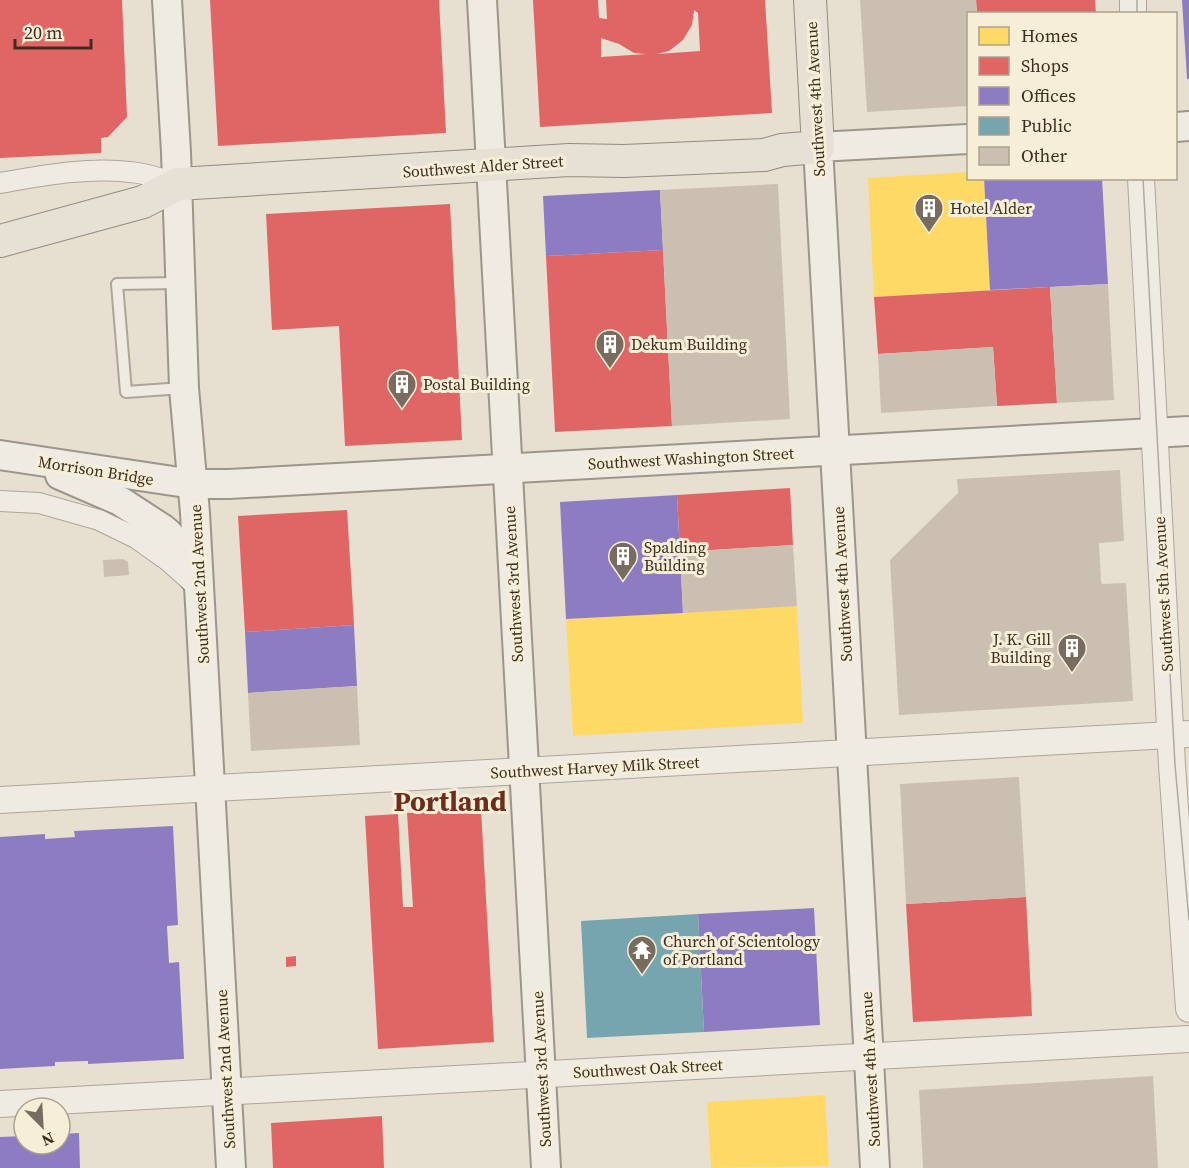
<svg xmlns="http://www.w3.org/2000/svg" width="1189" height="1168" viewBox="0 0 1189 1168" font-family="'Source Serif 4',serif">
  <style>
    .homes { fill: #ffd966 }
    .shops { fill: #e06666; fill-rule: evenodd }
    .offices { fill: #8e7cc3 }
    .public { fill: #76a5af }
    .building { fill: #cbbfb2 }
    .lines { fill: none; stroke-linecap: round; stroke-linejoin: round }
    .service-casing { stroke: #ada599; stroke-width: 14 }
    .minor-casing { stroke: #ada599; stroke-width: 22 }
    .tertiary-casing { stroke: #ada599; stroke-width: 28 }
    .secondary-casing { stroke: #9c958a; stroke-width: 32 }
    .primary-casing { stroke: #928b80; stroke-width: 34 }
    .service { stroke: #efebe3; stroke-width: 10 }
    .minor { stroke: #efebe3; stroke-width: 20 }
    .tertiary { stroke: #efebe3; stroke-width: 26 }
    .secondary { stroke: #efebe3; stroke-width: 28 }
    .primary { stroke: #e6e1d4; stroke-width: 32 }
    .tram { stroke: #afaaa2; stroke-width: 1.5 }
    .labels { text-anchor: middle; stroke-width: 6; stroke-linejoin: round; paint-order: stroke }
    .street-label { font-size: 16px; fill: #3d2e20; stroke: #f7eed8 }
    .poi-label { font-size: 16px; fill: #3d2e20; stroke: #f7eed8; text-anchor: start }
    .town-label { font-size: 28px; font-weight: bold; fill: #6b2e1e; stroke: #f7eed8 }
  </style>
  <rect width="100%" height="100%" fill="#e7e0d1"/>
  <g class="homes">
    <path d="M968,172V178H984L990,290L874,297L868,178Z"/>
    <path d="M797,606L803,723L573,736L566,619Z"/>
    <path d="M825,1095L829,1166L711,1168L707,1102Z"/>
  </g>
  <g class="shops">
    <path d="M0,0H122L127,117L108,137L101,138V153L0,158Z"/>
    <path d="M210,0H439L446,133L218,146Z"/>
    <path d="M533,0H598L599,18L607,19L606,0H765L772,113L540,127ZM694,10L698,13L700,51L657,54L669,51L683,40L692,25ZM601,38L619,44L634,53L646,54L601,57Z"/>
    <path d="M976,0H1095L1096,14H977Z"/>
    <path d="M450,204L462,440L345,446L339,326L272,330L266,214Z"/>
    <path d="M663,250L672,426L555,432L546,256Z"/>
    <path d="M1050,287L1057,403L997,406L993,347L878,354L874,297Z"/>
    <path d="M790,488L793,545L680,552L677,495Z"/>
    <path d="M347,510L354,625L245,632L238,516Z"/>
    <path d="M481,809L494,1042L378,1049L365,816L398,814L403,907H413L407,813Z"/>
    <path d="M1026,897L1032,1016L913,1022L906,904Z"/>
    <path d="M296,956V966L286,967V957Z"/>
    <path d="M382,1116L384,1168H273L271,1123Z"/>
  </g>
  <g class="offices">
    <path d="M1182,0H1189V79H1187Z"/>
    <path d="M984,178H1102L1108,284L990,290Z"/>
    <path d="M660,190L663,250L546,256L543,196Z"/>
    <path d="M677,495L683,613L566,619L560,502Z"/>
    <path d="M354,625L357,686L248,693L245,632Z"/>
    <path d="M173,826L178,925L167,926L169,963L179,962L184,1059L88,1064V1061L55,1062V1066L0,1069V837L45,834V839L75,837L74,831Z"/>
    <path d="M814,908L820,1025L704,1032L698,914Z"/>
    <path d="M79,1133L80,1168H0V1137L24,1136V1144H60V1134Z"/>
  </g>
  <path class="public" d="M698,914L704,1032L587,1038L581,921Z"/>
  <g class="building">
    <path d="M860,0H976L977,14H968V106L867,112Z"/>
    <path d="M778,184L790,419L672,426L660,190Z"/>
    <path d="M1108,284L1114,400L1057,403L1050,287Z"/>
    <path d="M993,347L997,406L881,413L878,354Z"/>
    <path d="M1120,470L1124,541L1099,543L1101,581L1102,584L1126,583L1133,701L899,715L890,560L958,493L957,479Z"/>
    <path d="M793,545L797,606L683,613L680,552Z"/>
    <path d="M123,559L128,562L129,575L104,577L103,560Z"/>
    <path d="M357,686L360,745L251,751L248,693Z"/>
    <path d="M1019,777L1026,897L906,904L900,784Z"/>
    <path d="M1153,1076L1158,1168H923L919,1090Z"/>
  </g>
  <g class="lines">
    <g class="service-casing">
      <path id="service" d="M179,283L117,284L126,392L183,388"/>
    </g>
    <g class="minor-casing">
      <g id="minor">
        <path d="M0,183C45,175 92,166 138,173C151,175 165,180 178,184"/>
        <path d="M0,501L39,503L99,520L136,538L167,560L192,582"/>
      </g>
    </g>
    <g class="tertiary-casing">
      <g id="tertiary">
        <path d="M1133,0V14"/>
        <path d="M1141,178L1172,765L1189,1009"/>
        <path d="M0,800L1189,734"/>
        <path d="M0,1104L1189,1039"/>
      </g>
    </g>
    <g class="secondary-casing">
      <g id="secondary">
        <path d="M167,0L176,152L184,388L195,513L231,1168"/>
        <path d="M482,0L546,1168"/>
        <path d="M1176,127L1189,126"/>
        <path d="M0,455L193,484H229L1189,431"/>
        <path d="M60,475L120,501L163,529C179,541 186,561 194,578"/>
        <path d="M875,1168L818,147L968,139"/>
      </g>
    </g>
    <g class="primary-casing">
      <path id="primary" d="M0,241L143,202L178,184L569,160L624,161L764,155L782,150L818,147L810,0"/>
    </g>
    <use href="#service" class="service"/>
    <use href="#minor" class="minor"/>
    <use href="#tertiary" class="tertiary"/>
    <use href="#secondary" class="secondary"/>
    <use href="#primary" class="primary"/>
    <g class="tram">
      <path d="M1137,0V14"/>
      <path d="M1143,178L1175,765L1189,920"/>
    </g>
  </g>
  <defs>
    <g id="building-pin" transform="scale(1.5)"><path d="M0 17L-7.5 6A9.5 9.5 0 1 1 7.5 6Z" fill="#786c5e" stroke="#f7eed8"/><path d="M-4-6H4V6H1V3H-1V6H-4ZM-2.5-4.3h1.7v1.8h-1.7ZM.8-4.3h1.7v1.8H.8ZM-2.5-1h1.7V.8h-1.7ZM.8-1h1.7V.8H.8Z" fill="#fff"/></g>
    <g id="temple-pin" transform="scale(1.5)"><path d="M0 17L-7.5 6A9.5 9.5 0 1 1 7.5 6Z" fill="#786c5e" stroke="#f7eed8"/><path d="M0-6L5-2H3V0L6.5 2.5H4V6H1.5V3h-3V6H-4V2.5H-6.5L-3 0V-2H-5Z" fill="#fff"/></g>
  </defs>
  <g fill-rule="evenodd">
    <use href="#building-pin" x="929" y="208"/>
    <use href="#building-pin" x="610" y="344"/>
    <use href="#building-pin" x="402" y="384"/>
    <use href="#building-pin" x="623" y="556"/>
    <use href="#building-pin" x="1072" y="648"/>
    <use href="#temple-pin" x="642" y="950"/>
  </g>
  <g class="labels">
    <g class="street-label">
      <text transform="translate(815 99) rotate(-93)" y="6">Southwest 4th Avenue</text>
      <text transform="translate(483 166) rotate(-4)" y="6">Southwest Alder Street</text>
      <text transform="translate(691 458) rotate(-3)" y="6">Southwest Washington Street</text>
      <text transform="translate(96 470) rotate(9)" y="6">Morrison Bridge</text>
      <text transform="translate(199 584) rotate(-93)" y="6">Southwest 2nd Avenue</text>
      <text transform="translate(513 584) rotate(-93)" y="6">Southwest 3rd Avenue</text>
      <text transform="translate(842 584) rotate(-93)" y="6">Southwest 4th Avenue</text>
      <text transform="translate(1163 594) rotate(-93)" y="6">Southwest 5th Avenue</text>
      <text transform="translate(595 767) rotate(-3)" y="6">Southwest Harvey Milk Street</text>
      <text transform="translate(648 1068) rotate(-3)" y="6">Southwest Oak Street</text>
      <text transform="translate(225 1069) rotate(-93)" y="6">Southwest 2nd Avenue</text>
      <text transform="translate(541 1069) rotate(-93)" y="6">Southwest 3rd Avenue</text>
      <text transform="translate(870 1069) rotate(-93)" y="6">Southwest 4th Avenue</text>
    </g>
    <g class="poi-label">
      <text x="950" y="214">Hotel Alder</text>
      <text x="631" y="350">Dekum Building</text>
      <text x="423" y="390">Postal Building</text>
      <text x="644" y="553">Spalding<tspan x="644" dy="18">Building</tspan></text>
      <text x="1051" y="645" text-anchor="end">J. K. Gill<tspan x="1051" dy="18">Building</tspan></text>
      <text x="663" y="947">Church of Scientology<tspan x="663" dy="18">of Portland</tspan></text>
    </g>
    <g class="town-label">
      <text x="450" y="811">Portland</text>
    </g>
  </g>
  <rect x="967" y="12" width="210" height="168" fill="#f7eed8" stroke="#ada18e" stroke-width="1.5"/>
  <rect x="979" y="27" width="30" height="18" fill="#ffd966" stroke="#ada18e" stroke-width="1.5"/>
  <text x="1021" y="42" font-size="18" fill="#3d2e20">Homes</text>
  <rect x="979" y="57" width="30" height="18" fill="#e06666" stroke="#ada18e" stroke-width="1.5"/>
  <text x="1021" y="72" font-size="18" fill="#3d2e20">Shops</text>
  <rect x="979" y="87" width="30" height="18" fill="#8e7cc3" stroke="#ada18e" stroke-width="1.5"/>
  <text x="1021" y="102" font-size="18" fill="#3d2e20">Offices</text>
  <rect x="979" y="117" width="30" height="18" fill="#76a5af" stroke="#ada18e" stroke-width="1.5"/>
  <text x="1021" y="132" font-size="18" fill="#3d2e20">Public</text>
  <rect x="979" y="147" width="30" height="18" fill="#cbbfb2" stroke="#ada18e" stroke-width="1.5"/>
  <text x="1021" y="162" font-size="18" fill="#3d2e20">Other</text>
  <g transform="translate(42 1126) rotate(156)"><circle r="28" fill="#f7eed8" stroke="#ada18e" stroke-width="1.5"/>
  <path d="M0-4.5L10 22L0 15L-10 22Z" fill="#786c5e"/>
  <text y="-9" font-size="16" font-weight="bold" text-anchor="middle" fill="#3d2e20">N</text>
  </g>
  <path d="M15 39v9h76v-9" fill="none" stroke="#3d2e20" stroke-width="3"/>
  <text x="24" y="39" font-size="18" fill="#3d2e20" stroke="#f7eed8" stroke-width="4.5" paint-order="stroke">20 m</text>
</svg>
